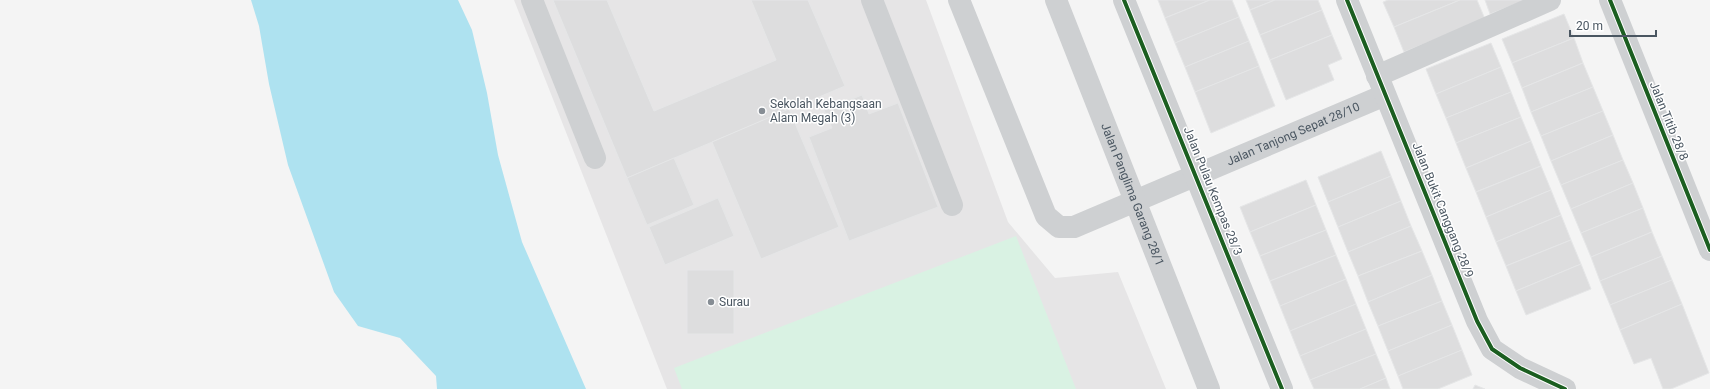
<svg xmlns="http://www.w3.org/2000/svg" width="1710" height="389" viewBox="0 0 1710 389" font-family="Roboto,sans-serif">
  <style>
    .education { fill: #e6e5e6 }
    .pitch { fill: #d9f2e3 }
    .water { fill: #aee2f0 }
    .building { fill: #ddddde; stroke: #e5e6e7 }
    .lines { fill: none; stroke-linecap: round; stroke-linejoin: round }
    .minor { stroke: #ced0d2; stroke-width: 22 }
    .cycleway-casing { stroke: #fff; stroke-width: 6 }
    .cycleway { stroke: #1b5e20; stroke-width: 4 }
    .poi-dot { fill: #868d94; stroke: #fff; stroke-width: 1.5 }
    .labels { text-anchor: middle; stroke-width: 3; stroke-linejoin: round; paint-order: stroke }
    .poi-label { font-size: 12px; fill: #4a5661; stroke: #fff; text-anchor: start }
    .street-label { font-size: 12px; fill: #4a5661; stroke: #fff }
  </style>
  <rect width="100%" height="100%" fill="#f4f4f4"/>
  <path class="education" d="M514,0H926L1008,222L1055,278L1118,272L1166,389H667Z"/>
  <path class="pitch" d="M1016,236L1076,389H682L674,368Z"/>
  <path class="water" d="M251,0H458L472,30L487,93L498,155L522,242L586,389H437L436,376L400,338L358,326L334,292L288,165L269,84L259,26Z"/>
  <g class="building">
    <path d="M553,0H607L654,111L776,60L751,0H808L845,86L627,178Z"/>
    <path d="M1158,0H1210L1165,18Z"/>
    <path d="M1210,0H1232L1239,17L1175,43L1165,18Z"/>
    <path d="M1246,0H1275L1250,10Z"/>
    <path d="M1275,0H1318L1322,10L1260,35L1250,10Z"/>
    <path d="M1388,0H1460L1394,27L1383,2Z"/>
    <path d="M1460,0H1477L1485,19L1404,52L1394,27Z"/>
    <path d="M1485,0H1526L1490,14Z"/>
    <path d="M1322,10L1332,35L1270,60L1260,35Z"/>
    <path d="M1564,14L1574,38L1512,63L1502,39Z"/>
    <path d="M1239,17L1249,41L1185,67L1175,43Z"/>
    <path d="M1332,35L1342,59L1328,65L1334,80L1286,100L1270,60Z"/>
    <path d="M1574,38L1583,63L1522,88L1512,63Z"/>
    <path d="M1249,41L1259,66L1195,92L1185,67Z"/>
    <path d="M1491,43L1501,67L1436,94L1426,69Z"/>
    <path d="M1583,63L1593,87L1531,112L1522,88Z"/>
    <path d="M1259,66L1275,106L1211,133L1195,92Z"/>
    <path d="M1501,67L1511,92L1446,118L1436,94Z"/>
    <path d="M1593,87L1603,111L1541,136L1531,112Z"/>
    <path d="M1511,92L1521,117L1456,143L1446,118Z"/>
    <path d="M862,95L869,114L898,103L938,207L849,241L809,137L832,128L824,110Z"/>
    <path d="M789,109L839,227L761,259L712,142Z"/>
    <path d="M1603,111L1613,135L1551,161L1541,136Z"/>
    <path d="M1521,117L1531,141L1466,168L1456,143Z"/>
    <path d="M1613,135L1623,160L1561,185L1551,161Z"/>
    <path d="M1531,141L1541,166L1476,192L1466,168Z"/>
    <path d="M1381,151L1391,176L1328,202L1318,177Z"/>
    <path d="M674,158L694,205L647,225L627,178Z"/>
    <path d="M1623,160L1633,183L1571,209L1561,185Z"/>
    <path d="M1541,166L1551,190L1486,217L1476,192Z"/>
    <path d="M1391,176L1401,201L1338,227L1328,202Z"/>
    <path d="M1306,180L1316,205L1250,232L1240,207Z"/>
    <path d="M1633,183L1643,208L1581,233L1571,209Z"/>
    <path d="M1551,190L1561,215L1496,242L1486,217Z"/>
    <path d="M718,198L734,236L665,265L649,227Z"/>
    <path d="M1401,201L1411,226L1348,252L1338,227Z"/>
    <path d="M1316,205L1326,230L1260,256L1250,232Z"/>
    <path d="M1643,208L1652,232L1591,257L1581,233Z"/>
    <path d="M1561,215L1571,240L1506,266L1496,242Z"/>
    <path d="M1411,226L1422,251L1358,276L1348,252Z"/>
    <path d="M1326,230L1336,255L1270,281L1260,256Z"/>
    <path d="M1652,232L1662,256L1600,281L1591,257Z"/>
    <path d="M1571,240L1581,264L1516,291L1506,266Z"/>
    <path d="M1422,251L1432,275L1368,302L1358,276Z"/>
    <path d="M1336,255L1346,279L1280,306L1270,281Z"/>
    <path d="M1662,256L1672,280L1610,305L1600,281Z"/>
    <path d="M1581,264L1591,289L1526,315L1516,291Z"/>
    <rect x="687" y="270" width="47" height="64"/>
    <path d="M1432,275L1442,301L1378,326L1368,302Z"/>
    <path d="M1346,279L1356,304L1290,331L1280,306Z"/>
    <path d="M1672,280L1682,304L1620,330L1610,305Z"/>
    <path d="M1442,301L1452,325L1388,351L1378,326Z"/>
    <path d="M1356,304L1366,329L1300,356L1290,331Z"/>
    <path d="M1682,304L1709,373L1671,389H1663L1651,358L1634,364L1620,330Z"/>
    <path d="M1452,325L1462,350L1398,376L1388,351Z"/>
    <path d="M1366,329L1376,354L1310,380L1300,356Z"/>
    <path d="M1462,350L1472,375L1438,389H1403L1398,376Z"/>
    <path d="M1376,354L1386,378L1360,389H1314L1310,380Z"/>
    <path d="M1386,378L1390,389H1360Z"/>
    <path d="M1475,385L1485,389H1473Z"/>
  </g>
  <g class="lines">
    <g class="minor">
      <path d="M532,0L595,158"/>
      <path d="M872,0L952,205"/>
      <path id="s1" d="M959,0L1046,216L1059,227H1074L1385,95"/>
      <path id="s2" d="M1056,0L1209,389"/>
      <path d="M1124,0L1282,389"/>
      <path d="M1347,0L1477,321L1492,349L1520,368L1565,389"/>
      <path d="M1610,0L1710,250"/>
      <path d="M1377,76L1550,0"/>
    </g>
    <g class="cycleway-casing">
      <g id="cycleway">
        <path d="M1124,0L1282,389"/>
        <path d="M1347,0L1477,321L1492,349L1520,368L1565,389"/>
        <path d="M1610,0L1710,250"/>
      </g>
    </g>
    <use href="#cycleway" class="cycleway"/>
  </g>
  <g class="poi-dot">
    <circle cx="762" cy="111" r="4"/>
    <circle cx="711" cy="302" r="4"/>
  </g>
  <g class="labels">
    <g class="poi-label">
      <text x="770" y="108">Sekolah Kebangsaan<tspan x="770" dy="14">Alam Megah (3)</tspan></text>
      <text x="719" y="306">Surau</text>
    </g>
    <g class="street-label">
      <text transform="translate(1669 121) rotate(68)" y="4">Jalan Titib 28/8</text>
      <text dy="4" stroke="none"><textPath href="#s1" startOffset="503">Jalan Tanjong Sepat 28/10</textPath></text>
      <text transform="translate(1213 191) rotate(68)" y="4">Jalan Pulau Kempas 28/3</text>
      <text dy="4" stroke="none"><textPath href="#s2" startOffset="209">Jalan Panglima Garang 28/1</textPath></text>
      <text transform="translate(1443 210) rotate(68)" y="4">Jalan Bukit Canggang 28/9</text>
    </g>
  </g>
  <path d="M1570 30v6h86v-6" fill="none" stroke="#4a5661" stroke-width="2"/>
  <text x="1576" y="30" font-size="12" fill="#4a5661" stroke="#ffffff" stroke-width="3" paint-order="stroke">20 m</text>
</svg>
